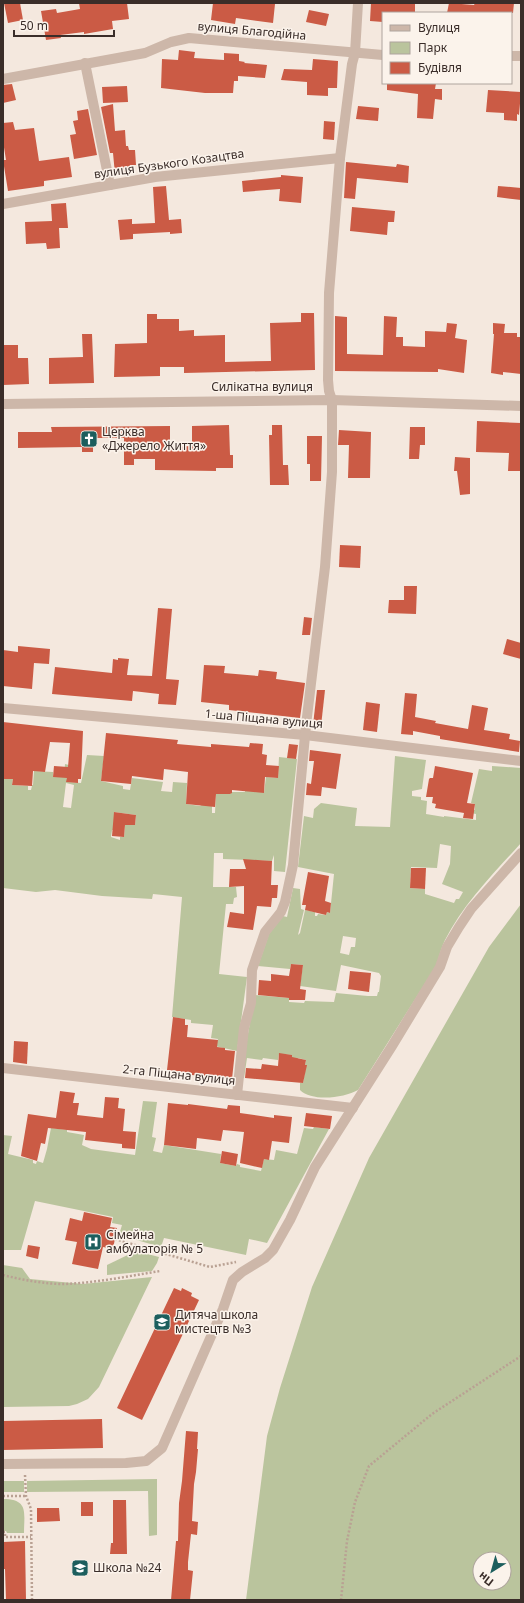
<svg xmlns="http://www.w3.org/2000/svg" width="524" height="1603" viewBox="0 0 524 1603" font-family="'Noto Sans',sans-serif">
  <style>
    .green { fill: #bac49d; fill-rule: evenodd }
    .building { fill: #cb5b45 }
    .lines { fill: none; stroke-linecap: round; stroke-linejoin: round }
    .path { stroke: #b9a193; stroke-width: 2.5; stroke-dasharray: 2 2; stroke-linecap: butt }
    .minor { stroke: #cdb7a9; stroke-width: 10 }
    .labels { text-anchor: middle; stroke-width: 3; stroke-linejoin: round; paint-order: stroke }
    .street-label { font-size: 12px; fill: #3a2d29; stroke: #fbf3eb }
    .poi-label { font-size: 12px; fill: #3a2d29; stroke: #fbf3eb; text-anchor: start }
  </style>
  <rect width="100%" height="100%" fill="#f4e8de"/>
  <g class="green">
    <path d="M87,755L104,756L101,781L123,786V789L130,790L132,778L163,782L161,791L172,792L173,782L187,783L186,804L200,806L212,799V813H215L216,790L224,794H230L232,792H245V783L264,793L266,777L278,778L279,757L297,759L285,872L274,871V855L272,861L223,859V853H214L213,887H236L237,897L234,898L233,904H226L219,974L247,977L237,1051L210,1045L217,1042L218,1039L211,1038L213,1025L191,1023V1020L172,1017L182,897L153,894L152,899L102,896L55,890L36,892L3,888V779H13L12,785L28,786V790H31L32,786L29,785H33L34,771L53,772V777H64L65,764L69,765L68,782L81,783ZM66,783L74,785L71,808L63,807ZM114,812L136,815L135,825H125L124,837H120V840L111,837L112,830H118L114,819Z"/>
    <path d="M395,756L426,760L422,789L412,791V796L421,797V800L427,801L426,814L444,817V816L476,820V814L471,813V809L475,810V804L471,803L479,769L492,771V766L521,768V843C494,873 464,903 445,940C441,948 439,957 436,966L358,1090C344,1098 312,1102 300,1090V1083H303L306,1066L305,1065L306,1060L298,1058L297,1063L291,1062L292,1055L279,1054L278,1060L263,1058L262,1060L247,1058L244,1078H240L255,995L289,998V1002L304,1003L305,1001L334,1002L336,993L368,996H377L378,992H379L381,976L379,973L341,965L336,991L300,986L303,965L291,964L290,969L258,966L269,934L283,916L287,917L293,888L300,889L301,909L304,910L298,935L300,933L305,910L315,912V916H317L318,914L326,915L327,912L330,913L334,874L298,867L304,816L313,818L314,809L321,803L357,808L355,826L390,827ZM440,844L451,846L450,864L442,884L463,892L459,899H456L454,903L425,894V889L410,888L411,867L437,868ZM343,936L356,938L355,947H351L349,955L340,953Z"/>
    <path d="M521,904V1600H246L267,1436L280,1388L312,1287L369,1158L489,947ZM480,1559H504V1583H480Z"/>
    <path d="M143,1101L157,1102L152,1137L156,1138L153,1151L162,1153L164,1145L221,1154L220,1163L236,1166L237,1164L240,1165V1167L261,1171L264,1159L274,1160L276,1150L297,1154L304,1128L313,1129L314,1127L329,1129L267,1243L249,1239L246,1255L164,1238L161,1247L119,1235L122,1225L112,1223L113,1217L35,1201L21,1250H3V1135L12,1136L8,1154L33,1160V1163L36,1164L37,1161L43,1163L47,1149L51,1128L67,1130V1132L84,1135L82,1145L91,1149L135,1155Z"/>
    <path d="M136,1251L159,1257L157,1263L152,1271L107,1275V1265Z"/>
    <path d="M3,1265L22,1268L30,1279L83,1284L152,1277L99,1387L88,1399L77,1404L69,1406L3,1407Z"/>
    <path d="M157,1479V1535L149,1536L148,1491L27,1492V1481Z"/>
    <rect x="3" y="1481" width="21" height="11"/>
    <path d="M3,1499C29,1499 24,1513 24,1533H7L6,1531H3Z"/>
  </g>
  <g class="building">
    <path d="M4,3H20L23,20L8,23Z"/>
    <path d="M79,3H127L129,19L112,21L113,29L84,34V32L60,35L61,38L46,40L41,11L56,9L57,13L80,9Z"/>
    <path d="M213,3H265L275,4L273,23L236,18L235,24L211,20Z"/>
    <path d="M371,3H415V13H383V22L370,21Z"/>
    <path d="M449,3L474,5L475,3H514L513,13H447Z"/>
    <path d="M309,10L329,14L326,26L306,22Z"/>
    <path d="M179,50L195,52L194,58L224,60V53L239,54V61L245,62L244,63L267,65L265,78L238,76V81H234L233,93H205L161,88L162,59L178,60Z"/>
    <path d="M313,59L338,61L337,88H328V96L307,95V82L281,80L284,69L312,70Z"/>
    <path d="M387,83H436L435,89H442V100L435,99L433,119L417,118L418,94L387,90Z"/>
    <path d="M12,84L16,100L3,103V85Z"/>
    <path d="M127,86L128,102L103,103L102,87Z"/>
    <path d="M488,90L521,92L519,115L517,114V121L504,120V113L486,112Z"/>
    <path d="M113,104L115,131L125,130L126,146H128L129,150H135L136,165H130L131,172L115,174L113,153H110L101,107Z"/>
    <path d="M358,106L379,108L378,121L356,119Z"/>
    <path d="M88,109L97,155L74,159L70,135L76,134L73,121L78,120L77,111Z"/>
    <path d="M324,121L335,122L334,140L323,139Z"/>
    <path d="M13,122L15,130L34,128L39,161L69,157L72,177L44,181V186L8,191L3,160H6L3,141V123Z"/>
    <path d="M346,162L396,167L397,164L409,166L408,183L357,178L355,199L344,198Z"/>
    <path d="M281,175L303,177L301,203L279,201L280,189L243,192L242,181L281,177Z"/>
    <path d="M166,186L169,220L181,219L182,233L170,234V232L133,234V239L120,240L118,220L132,219V224L155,223L153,187Z"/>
    <path d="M498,186L521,188V200L497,197Z"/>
    <path d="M66,203L68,228H59L60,248L47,249L46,243L26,244L25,222L52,221L51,204Z"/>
    <path d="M352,207L395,211L394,222H388L387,235L350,231Z"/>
    <path d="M301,313H314L315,370L184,373V367H160V376L114,377L115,344L147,343V314H157V319H179V331L194,330V336L225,335V362L271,361L270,323L301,322Z"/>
    <path d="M335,316L347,317V354L383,355L384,316L397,317L396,337H403V346L425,347V331L446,332L447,323L457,324L455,338L467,340L464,373L438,369V372L335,371Z"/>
    <path d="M493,323L505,324L504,333H517V337H521V374L503,372V375L491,373L494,334H493Z"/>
    <path d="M82,334H92L94,383L49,384V358L83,357Z"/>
    <path d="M3,345H18V358H28L29,384L3,385Z"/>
    <path d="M477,421L521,423V471H508L509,453L476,452Z"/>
    <path d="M229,425L230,455H233V468H216V471L155,470V459H134V465H124V438H96L97,443L93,444V452H82V447L18,448V432H52L51,427L170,426V447L192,446V426Z"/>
    <path d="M272,425H282L283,465H288L289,485H270L269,435H272Z"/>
    <path d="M410,427H425V445H420L419,459H409Z"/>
    <path d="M339,430L371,432L370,478H348L349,445H338Z"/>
    <path d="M307,436H322L321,481H310V464H307Z"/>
    <path d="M455,457L470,458V494L460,495L457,471H454Z"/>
    <path d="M340,545L361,546L360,568L339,567Z"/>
    <path d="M404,586H417L416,614L388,613L389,600H404Z"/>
    <path d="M158,608L172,609L166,679L179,680L176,705L158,704L159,694L133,691L132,701L52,694L55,667L112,673L113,659L118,660V658L129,659L127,675L152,676Z"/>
    <path d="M304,617L312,618L310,635H302Z"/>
    <path d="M507,639L521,643V659L503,654Z"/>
    <path d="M18,646L50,649L49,664L34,663L32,689L3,686V650L18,652Z"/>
    <path d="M204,665L225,666L224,673L258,676L259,670L277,672L276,679L305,683L300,718L229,710V705L201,702Z"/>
    <path d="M317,690H325L321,726L313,725Z"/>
    <path d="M405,693L417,694L415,717L436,721L435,723L468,729L472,705L488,708L484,730L510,734L509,739L520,741L519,752L440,739V736L413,731V735L401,734Z"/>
    <path d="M366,702L380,704L377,732L363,730Z"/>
    <path d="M3,722L83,731L81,779H78V783L66,782L67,778L53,777L54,766L68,767L70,743L50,742L45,772L33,771L32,786L12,785L13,779H3Z"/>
    <path d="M106,733L178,740L177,744L211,747V744L249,747L250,743L263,744L262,754L267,755L266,765L279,766L278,778L265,777L264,793L232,790V793L230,794H216L215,807L186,804L188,772L164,769L163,780L132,776L131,784L101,781Z"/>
    <path d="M289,744L298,745L296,759L287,758Z"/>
    <path d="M310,750L341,754L336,789L322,787L321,796L306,795L307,783L311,784L314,761H309Z"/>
    <path d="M435,766L473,773L467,803L475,804L473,819L463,818L464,813L435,808L436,804L432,803L433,797H426L429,779L430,778H433Z"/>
    <path d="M114,812L136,815L135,825H125L124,837L112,836Z"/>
    <path d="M243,859L272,861L271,885H278L277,898H272L271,907L257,906L253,930L227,927L230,912L244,914V886L229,887L230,869H246Z"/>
    <path d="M411,868H426L425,889L410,888Z"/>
    <path d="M308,872L329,876L325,901L331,903L330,913L327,912L326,915L305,910L306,905H302Z"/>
    <path d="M291,964L303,965L300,989L306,990L305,1000H289V998L258,995L259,980L271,981V974L289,976Z"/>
    <path d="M350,971L371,973L369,992L348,989Z"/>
    <path d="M173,1017L185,1019V1025H188L187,1037L218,1040L217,1047L225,1048V1050L235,1051L232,1079L192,1075V1073L167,1070Z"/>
    <path d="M14,1041L28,1042L27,1064L13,1062Z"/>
    <path d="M279,1053L292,1055V1057L306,1060L305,1065H307L303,1083L245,1078L246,1068L261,1069L262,1064L278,1066Z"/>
    <path d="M60,1091L75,1093L73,1103H79L77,1115L103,1118L105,1097L119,1098L118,1108L125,1109L123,1131L136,1132L135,1149L122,1148V1144L85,1140L86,1132L48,1128L45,1144L41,1143L37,1161L21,1156L28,1114L56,1118Z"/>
    <path d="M168,1103L188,1105V1104L227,1109L228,1105L240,1106V1113L274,1118V1115L292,1117L289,1143L272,1141L269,1160L264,1159L262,1168L240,1163L244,1132L223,1130L221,1141L197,1138L196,1149L164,1145Z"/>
    <path d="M306,1113L332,1116L330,1129L304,1126Z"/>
    <path d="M222,1151L238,1154L236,1166L220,1163Z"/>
    <path d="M84,1212L112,1218L110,1227L117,1228L113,1249L103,1247L98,1269L72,1264L77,1242L65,1240L70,1218L82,1221Z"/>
    <path d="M28,1245L40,1247L38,1259L26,1256Z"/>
    <path d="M174,1288L181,1291L182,1288L192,1293L191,1296L199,1300L142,1420L117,1408Z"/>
    <path d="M102,1419L103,1448L3,1450V1421Z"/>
    <path d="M186,1431L198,1432L197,1449H198L196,1472L194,1484L192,1521L198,1522L197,1535L191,1534L188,1562V1570L193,1571L190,1600H171L176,1541H178L179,1503L182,1481Z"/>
    <path d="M113,1500H126L127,1554H110L111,1543H113Z"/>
    <rect x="81" y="1502" width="12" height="14"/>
    <path d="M37,1508H59L60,1521L37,1522Z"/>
    <path d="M25,1541L26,1600H6L5,1569H3V1542Z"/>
  </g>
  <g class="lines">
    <g class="path">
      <path d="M115,1239L210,1267L236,1262"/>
      <path d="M3,1275C23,1280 44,1284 64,1284C96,1283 129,1276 160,1271"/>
      <path d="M25,1475L26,1496L31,1509L32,1600"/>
      <path d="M3,1496H26"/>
      <path d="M3,1532H5V1537H31"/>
      <path d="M341,1600L347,1541L355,1502L369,1466L432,1414L521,1356"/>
    </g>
    <g class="minor">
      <path d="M511,56H521"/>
      <path d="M85,63L110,185"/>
      <path d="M3,79L145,53L171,42L189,38L383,55"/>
      <path d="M3,204L155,177L340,158"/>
      <path d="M3,404L332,400L521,406"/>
      <path d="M3,708L305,735L521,761"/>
      <path d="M3,1068L353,1108"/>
      <path d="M237,1095L244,1028L251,1003L252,970L265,932L281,912L285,902L293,865L306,725L325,567L332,472V400L329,391L328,380L329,293L340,158L352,64L355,53L358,3"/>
      <path d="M3,1464L126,1463L146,1461L162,1448L223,1309L233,1280L242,1272L265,1258L273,1250L290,1220L315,1167L392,1046L440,967L447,947L459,927L471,909L521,853"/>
    </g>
  </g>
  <defs>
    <g id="church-square" transform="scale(0.9)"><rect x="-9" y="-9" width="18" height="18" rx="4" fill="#1c5e5d" stroke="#fbf3eb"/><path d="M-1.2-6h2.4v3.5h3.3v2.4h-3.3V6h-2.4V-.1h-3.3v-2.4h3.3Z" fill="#fff"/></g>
    <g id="hospital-square" transform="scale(0.9)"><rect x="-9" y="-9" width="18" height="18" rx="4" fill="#1c5e5d" stroke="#fbf3eb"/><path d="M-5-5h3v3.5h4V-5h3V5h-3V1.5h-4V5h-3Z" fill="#fff"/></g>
    <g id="school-square" transform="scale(0.9)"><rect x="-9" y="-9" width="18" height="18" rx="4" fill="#1c5e5d" stroke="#fbf3eb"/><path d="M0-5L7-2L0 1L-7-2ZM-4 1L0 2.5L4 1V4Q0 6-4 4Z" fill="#fff"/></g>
  </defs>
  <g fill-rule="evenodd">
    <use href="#church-square" x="89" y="439"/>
    <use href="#hospital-square" x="93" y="1242"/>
    <use href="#school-square" x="162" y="1322"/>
    <use href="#school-square" x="80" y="1568"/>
  </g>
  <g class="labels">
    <g class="street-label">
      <text transform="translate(252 31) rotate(5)" y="4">вулиця Благодійна</text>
      <text transform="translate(169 164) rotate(-8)" y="4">вулиця Бузького Козацтва</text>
      <text x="262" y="391">Силікатна вулиця</text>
      <text transform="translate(264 719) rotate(5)" y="4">1-ша Піщана вулиця</text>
      <text transform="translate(179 1075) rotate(6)" y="4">2-га Піщана вулиця</text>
    </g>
    <g class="poi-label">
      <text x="102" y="436">Церква<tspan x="102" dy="14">«Джерело Життя»</tspan></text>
      <text x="106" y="1239">Сімейна<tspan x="106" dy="14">амбулаторія № 5</tspan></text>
      <text x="175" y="1319">Дитяча школа<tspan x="175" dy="14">мистецтв №3</tspan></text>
      <text x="93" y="1572">Школа №24</text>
    </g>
  </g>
  <rect width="524" height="1603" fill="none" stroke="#3a2d29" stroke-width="8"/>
  <rect x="382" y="12" width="130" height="72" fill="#fbf3eb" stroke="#aea49d"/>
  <rect x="390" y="25" width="20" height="6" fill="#cdb7a9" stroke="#aea49d"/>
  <text x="418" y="32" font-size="12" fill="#3a2d29">Вулиця</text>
  <rect x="390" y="42" width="20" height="12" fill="#bac49d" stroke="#aea49d"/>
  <text x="418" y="52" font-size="12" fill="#3a2d29">Парк</text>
  <rect x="390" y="62" width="20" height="12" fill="#cb5b45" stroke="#aea49d"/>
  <text x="418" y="72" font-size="12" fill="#3a2d29">Будівля</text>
  <g transform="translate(492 1571) rotate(217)"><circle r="19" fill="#fbf3eb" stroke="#aea49d"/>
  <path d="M0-3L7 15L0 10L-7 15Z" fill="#1c5e5d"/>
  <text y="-6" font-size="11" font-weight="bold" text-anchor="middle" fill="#3a2d29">Пн</text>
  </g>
  <path d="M14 30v6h100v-6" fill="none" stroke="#3a2d29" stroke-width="2"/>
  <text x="20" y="30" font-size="12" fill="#3a2d29" stroke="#fbf3eb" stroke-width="3" paint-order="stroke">50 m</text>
</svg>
